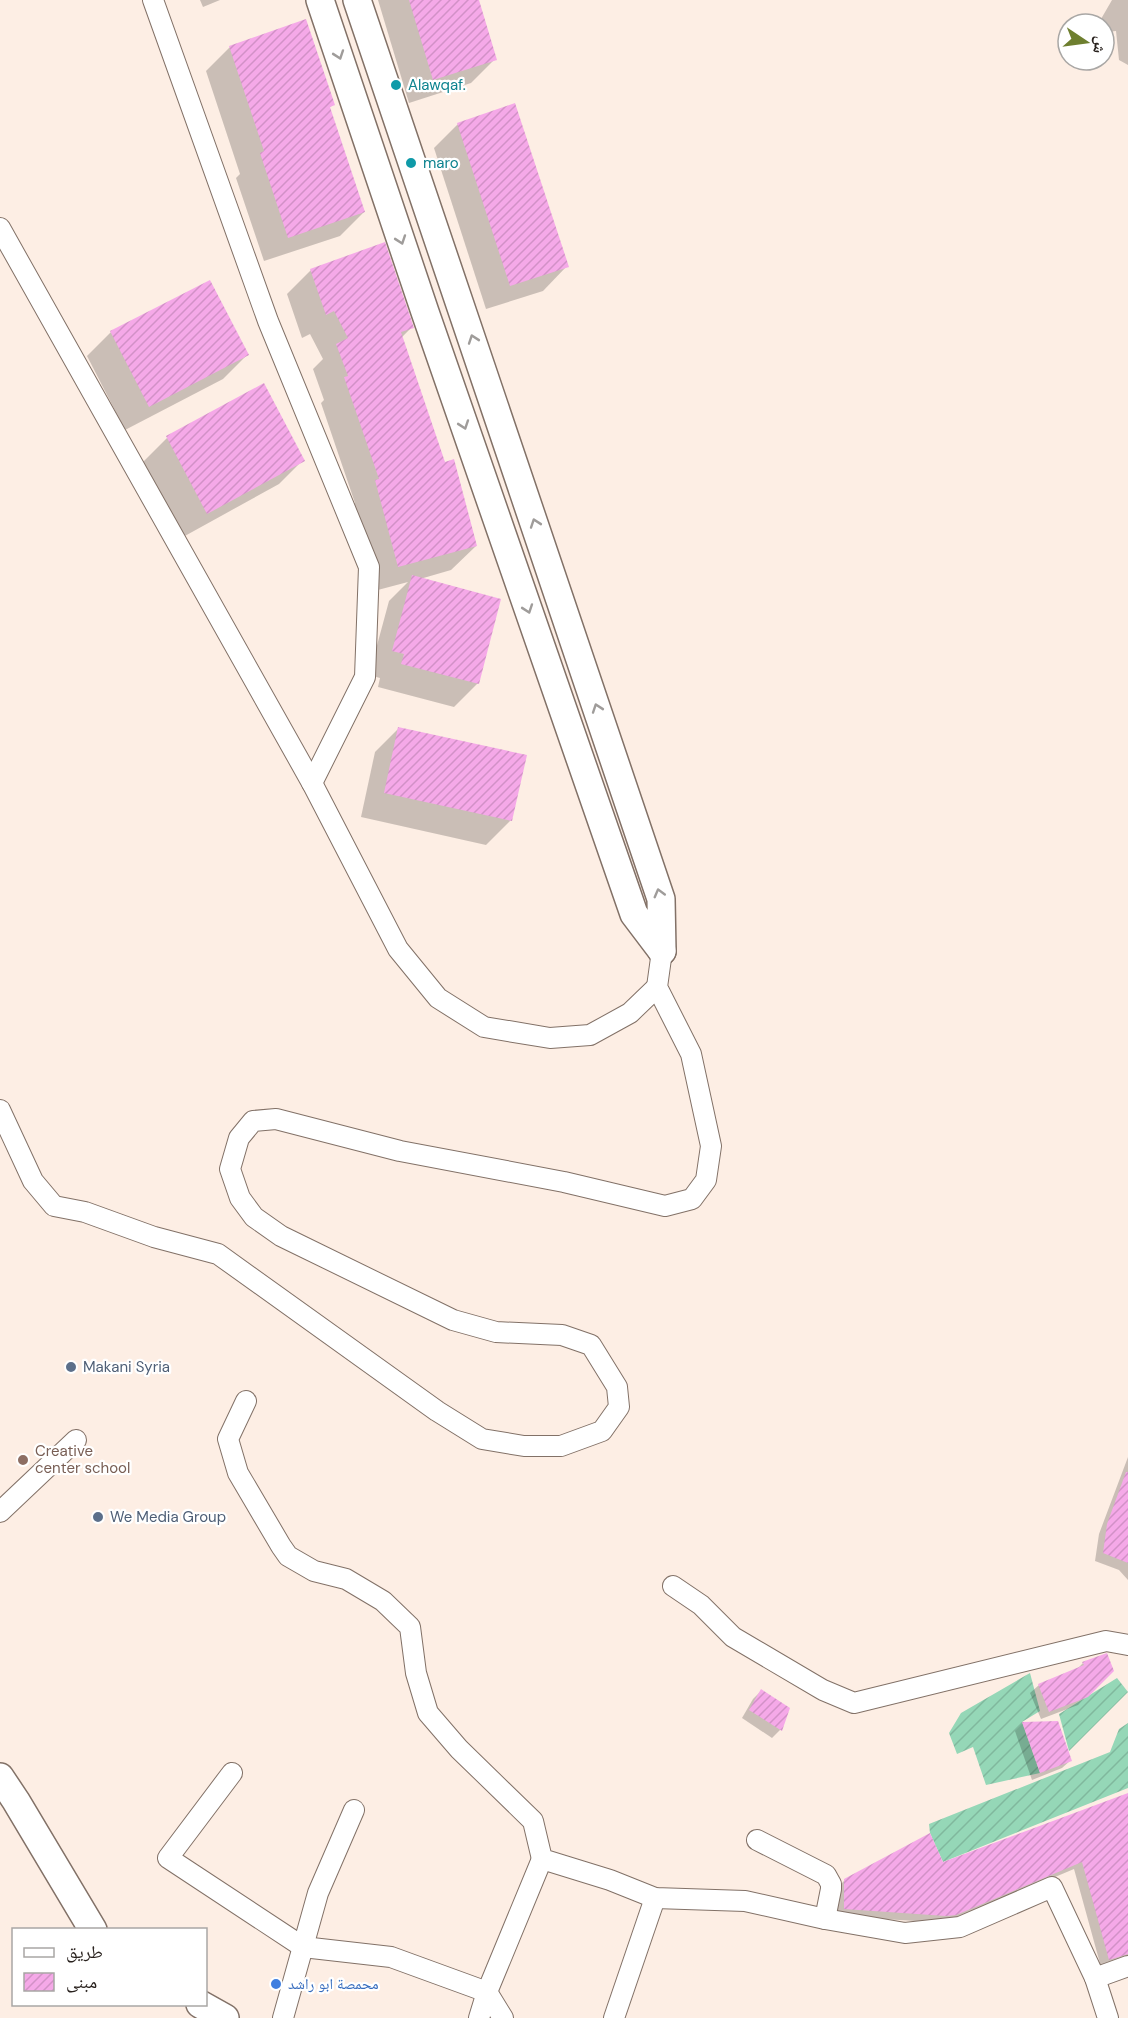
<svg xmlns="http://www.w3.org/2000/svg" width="1128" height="2018" viewBox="0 0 1128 2018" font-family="'DM Sans','Noto Naskh Arabic',sans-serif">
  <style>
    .garden { fill: url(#garden-furrows) }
    .shadow { fill: #0003 }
    .building { fill: url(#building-hatch) }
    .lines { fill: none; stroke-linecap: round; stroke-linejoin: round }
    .street-casing { stroke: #827167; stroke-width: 22 }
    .secondary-casing { stroke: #827167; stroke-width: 30 }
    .street { stroke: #fff; stroke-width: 20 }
    .secondary { stroke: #fff; stroke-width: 27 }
    .oneway { stroke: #9f9c9a }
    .culture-dot { fill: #0f9aa8; stroke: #fff; stroke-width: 2 }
    .service-dot { fill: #5c6f8a; stroke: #fff; stroke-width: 2 }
    .education-dot { fill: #8d6e63; stroke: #fff; stroke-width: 2 }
    .shop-dot { fill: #3f7fe0; stroke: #fff; stroke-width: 2 }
    .labels { text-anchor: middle; stroke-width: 4.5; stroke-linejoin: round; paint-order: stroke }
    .culture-label { font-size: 15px; fill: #0d838f; stroke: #fff; text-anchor: start }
    .service-label { font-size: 15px; fill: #4e5e75; stroke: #fff; text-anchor: start }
    .education-label { font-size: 15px; fill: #785e54; stroke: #fff; text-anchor: start }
    .shop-label { font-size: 15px; fill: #366cbe; stroke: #fff; text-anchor: start }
  </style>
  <defs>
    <pattern id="garden-furrows" width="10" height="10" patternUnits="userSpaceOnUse" patternTransform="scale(1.5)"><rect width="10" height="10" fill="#95d7b7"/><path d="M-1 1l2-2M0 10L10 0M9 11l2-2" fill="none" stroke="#80b89d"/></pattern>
    <pattern id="building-hatch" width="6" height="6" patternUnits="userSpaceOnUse" patternTransform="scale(1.5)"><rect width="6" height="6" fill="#f5a9e8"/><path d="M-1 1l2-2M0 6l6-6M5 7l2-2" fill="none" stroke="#d291c7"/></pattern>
  </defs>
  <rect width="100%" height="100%" fill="#fdeee4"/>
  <g class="garden">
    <path d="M1030,1673L1040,1711L1022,1722L1040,1773L986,1785L973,1747L957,1754L949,1733L961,1713Z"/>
    <path d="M1117,1678L1128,1692L1069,1751L1059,1714Z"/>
    <path d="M1128,1723V1788L943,1862L930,1833L929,1824L1110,1752L1119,1729Z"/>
  </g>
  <g class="shadow">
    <path d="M200,0H220L203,7Z"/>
    <path d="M378,0H477L495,59L471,83L409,103Z"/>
    <path d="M1112,0H1128V65L1119,60L1116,31L1107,32L1104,29V24H1101V19Z"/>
    <path d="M230,47L333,105L329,108L364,212L340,236L264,261L236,178L240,174L206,71Z"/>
    <path d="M458,124L567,266L543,291L486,309L434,148Z"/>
    <path d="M311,270L412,327L401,338L444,463L476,546L451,570L420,579L478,683L454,707L378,687L380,678L369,675L389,601L408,582L374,591L352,505L355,503L321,403L324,400L313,369L323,359L310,334L302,338L287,294Z"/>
    <path d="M111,332L247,355L223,379L125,430L87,356Z"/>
    <path d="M167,438L303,460L279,484L183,537L143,462Z"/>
    <path d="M399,728L525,756L510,821L486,845L361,817L375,752Z"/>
    <path d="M1128,1457V1580L1119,1570L1095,1561L1099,1534Z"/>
    <path d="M1083,1663L1112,1670L1078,1705L1041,1719L1030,1693L1039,1685L1077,1669Z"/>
    <path d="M761,1691L788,1708L780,1730L772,1738L742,1718L753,1699Z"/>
    <path d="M1023,1723L1071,1760L1062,1768L1032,1780L1015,1731Z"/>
    <path d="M1128,1794V1959L1101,1967L1074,1869L946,1923L837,1916V1888L845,1880L942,1864Z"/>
  </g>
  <g class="building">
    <path d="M409,0H479L497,60L433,80Z"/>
    <path d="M306,19L335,105L330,107L365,212L288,238L260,153L264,151L229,46Z"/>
    <path d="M515,103L569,267L510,286L457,123Z"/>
    <path d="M385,242L414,328L401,332L445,462L454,459L477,546L398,567L375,480L379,479L344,377L348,376L336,344L348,338L334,311L326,315L310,269Z"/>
    <path d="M210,280L249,355L149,407L110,331Z"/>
    <path d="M264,383L305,461L207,514L166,436Z"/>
    <path d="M412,575L501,599L479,684L401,664L404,654L392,651Z"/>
    <path d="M398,727L527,755L512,821L384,793Z"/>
    <path d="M1126,1472H1128V1563L1103,1553L1107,1524Z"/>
    <path d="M1107,1653L1114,1671L1088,1697L1049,1712L1038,1684L1084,1665L1082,1662Z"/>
    <path d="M761,1689L790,1708L782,1731L749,1710Z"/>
    <path d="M1058,1721L1072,1761L1040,1773L1022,1722Z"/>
    <path d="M1128,1793V1954L1109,1960L1082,1862L956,1915L946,1916L844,1909V1879L930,1833L943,1862Z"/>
  </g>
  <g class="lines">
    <g class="street-casing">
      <g id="street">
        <path d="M153,0L268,321L369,567L365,677L312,783"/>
        <path d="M0,228L312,783L398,949L438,998L484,1027L550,1038L590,1035L630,1013L657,987"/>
        <path d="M0,1110L33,1181L54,1206L85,1212L154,1237L218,1254L437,1411L482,1439L524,1446H561L602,1431L619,1407L617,1387L591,1345L562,1335L496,1332L453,1320L281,1236L254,1217L240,1198L230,1169L239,1138L253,1121L276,1119L400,1151L564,1182L665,1206L692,1199L706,1180L711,1146L691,1054L657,987L662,951"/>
        <path d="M246,1401L228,1439L238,1473L281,1546L288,1556L314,1571L346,1579L383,1601L410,1627L416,1673L428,1713L459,1749L533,1821L542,1859L610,1880L655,1898L745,1901L825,1919L905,1933L960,1927L1052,1887L1095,1978L1108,2018"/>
        <path d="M0,1512L76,1440"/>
        <path d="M673,1586L701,1605L733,1637L823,1690L854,1703L1106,1641L1128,1645"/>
        <path d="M232,1773L168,1858L303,1947L391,1957L487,1992L503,2018"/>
        <path d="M757,1840L826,1875L831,1884V1889L825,1919"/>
        <path d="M1095,1978L1128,1966"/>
        <path d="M283,2018L318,1893L354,1810"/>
        <path d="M479,2018L487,1992L542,1859"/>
        <path d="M614,2018L655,1898"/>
      </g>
    </g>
    <g class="secondary-casing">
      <g id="secondary">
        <path d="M320,0L425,312L634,914L662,951"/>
        <path d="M357,0L661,899L662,951"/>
        <path d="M0,1777L16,1801L93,1930"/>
        <path d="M200,2004L225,2018"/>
      </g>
    </g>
    <use href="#street" class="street"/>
    <use href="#secondary" class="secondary"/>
  </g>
  <defs><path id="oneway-chevron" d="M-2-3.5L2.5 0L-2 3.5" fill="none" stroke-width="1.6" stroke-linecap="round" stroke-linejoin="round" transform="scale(1.5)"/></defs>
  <g class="oneway">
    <use href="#oneway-chevron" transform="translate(339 55) rotate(71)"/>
    <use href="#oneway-chevron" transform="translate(401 240) rotate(71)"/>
    <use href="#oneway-chevron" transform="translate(473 339) rotate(-109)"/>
    <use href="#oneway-chevron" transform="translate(464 425) rotate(71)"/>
    <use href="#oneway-chevron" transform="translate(535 523) rotate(-109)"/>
    <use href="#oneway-chevron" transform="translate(528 609) rotate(71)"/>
    <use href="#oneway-chevron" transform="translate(597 708) rotate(-109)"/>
    <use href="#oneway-chevron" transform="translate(659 893) rotate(-105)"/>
  </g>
  <g class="culture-dot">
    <circle cx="396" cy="85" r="6"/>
    <circle cx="411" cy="163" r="6"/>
  </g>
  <g class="service-dot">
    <circle cx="71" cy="1367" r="6"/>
    <circle cx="98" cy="1517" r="6"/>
  </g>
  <circle class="education-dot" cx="23" cy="1460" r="6"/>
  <circle class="shop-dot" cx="276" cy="1984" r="6"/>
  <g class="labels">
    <g class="culture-label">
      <text x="408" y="90">Alawqaf.</text>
      <text x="423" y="168">maro</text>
    </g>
    <g class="service-label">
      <text x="83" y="1372">Makani Syria</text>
      <text x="110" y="1522">We Media Group</text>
    </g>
    <g class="education-label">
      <text x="35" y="1456">Creative<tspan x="35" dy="17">center school</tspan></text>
    </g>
    <g class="shop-label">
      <text x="288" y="1989">محمصة ابو راشد</text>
    </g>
  </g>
  <rect x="12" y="1928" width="195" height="78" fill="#ffffff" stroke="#a9a7a5" stroke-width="1.5"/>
  <rect x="24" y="1948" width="30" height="9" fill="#ffffff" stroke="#a9a7a5" stroke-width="1.5"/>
  <text x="66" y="1958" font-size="18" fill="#29221e">طريق</text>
  <rect x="24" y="1973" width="30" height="18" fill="url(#building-hatch)" stroke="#a9a7a5" stroke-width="1.5"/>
  <text x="66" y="1988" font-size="18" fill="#29221e">مبنى</text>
  <g transform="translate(1086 42) rotate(103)"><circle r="28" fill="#ffffff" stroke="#a9a7a5" stroke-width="1.5"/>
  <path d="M0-4.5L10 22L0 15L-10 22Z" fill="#6e7f2f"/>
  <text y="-9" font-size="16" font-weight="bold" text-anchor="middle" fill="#29221e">ش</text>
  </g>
</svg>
